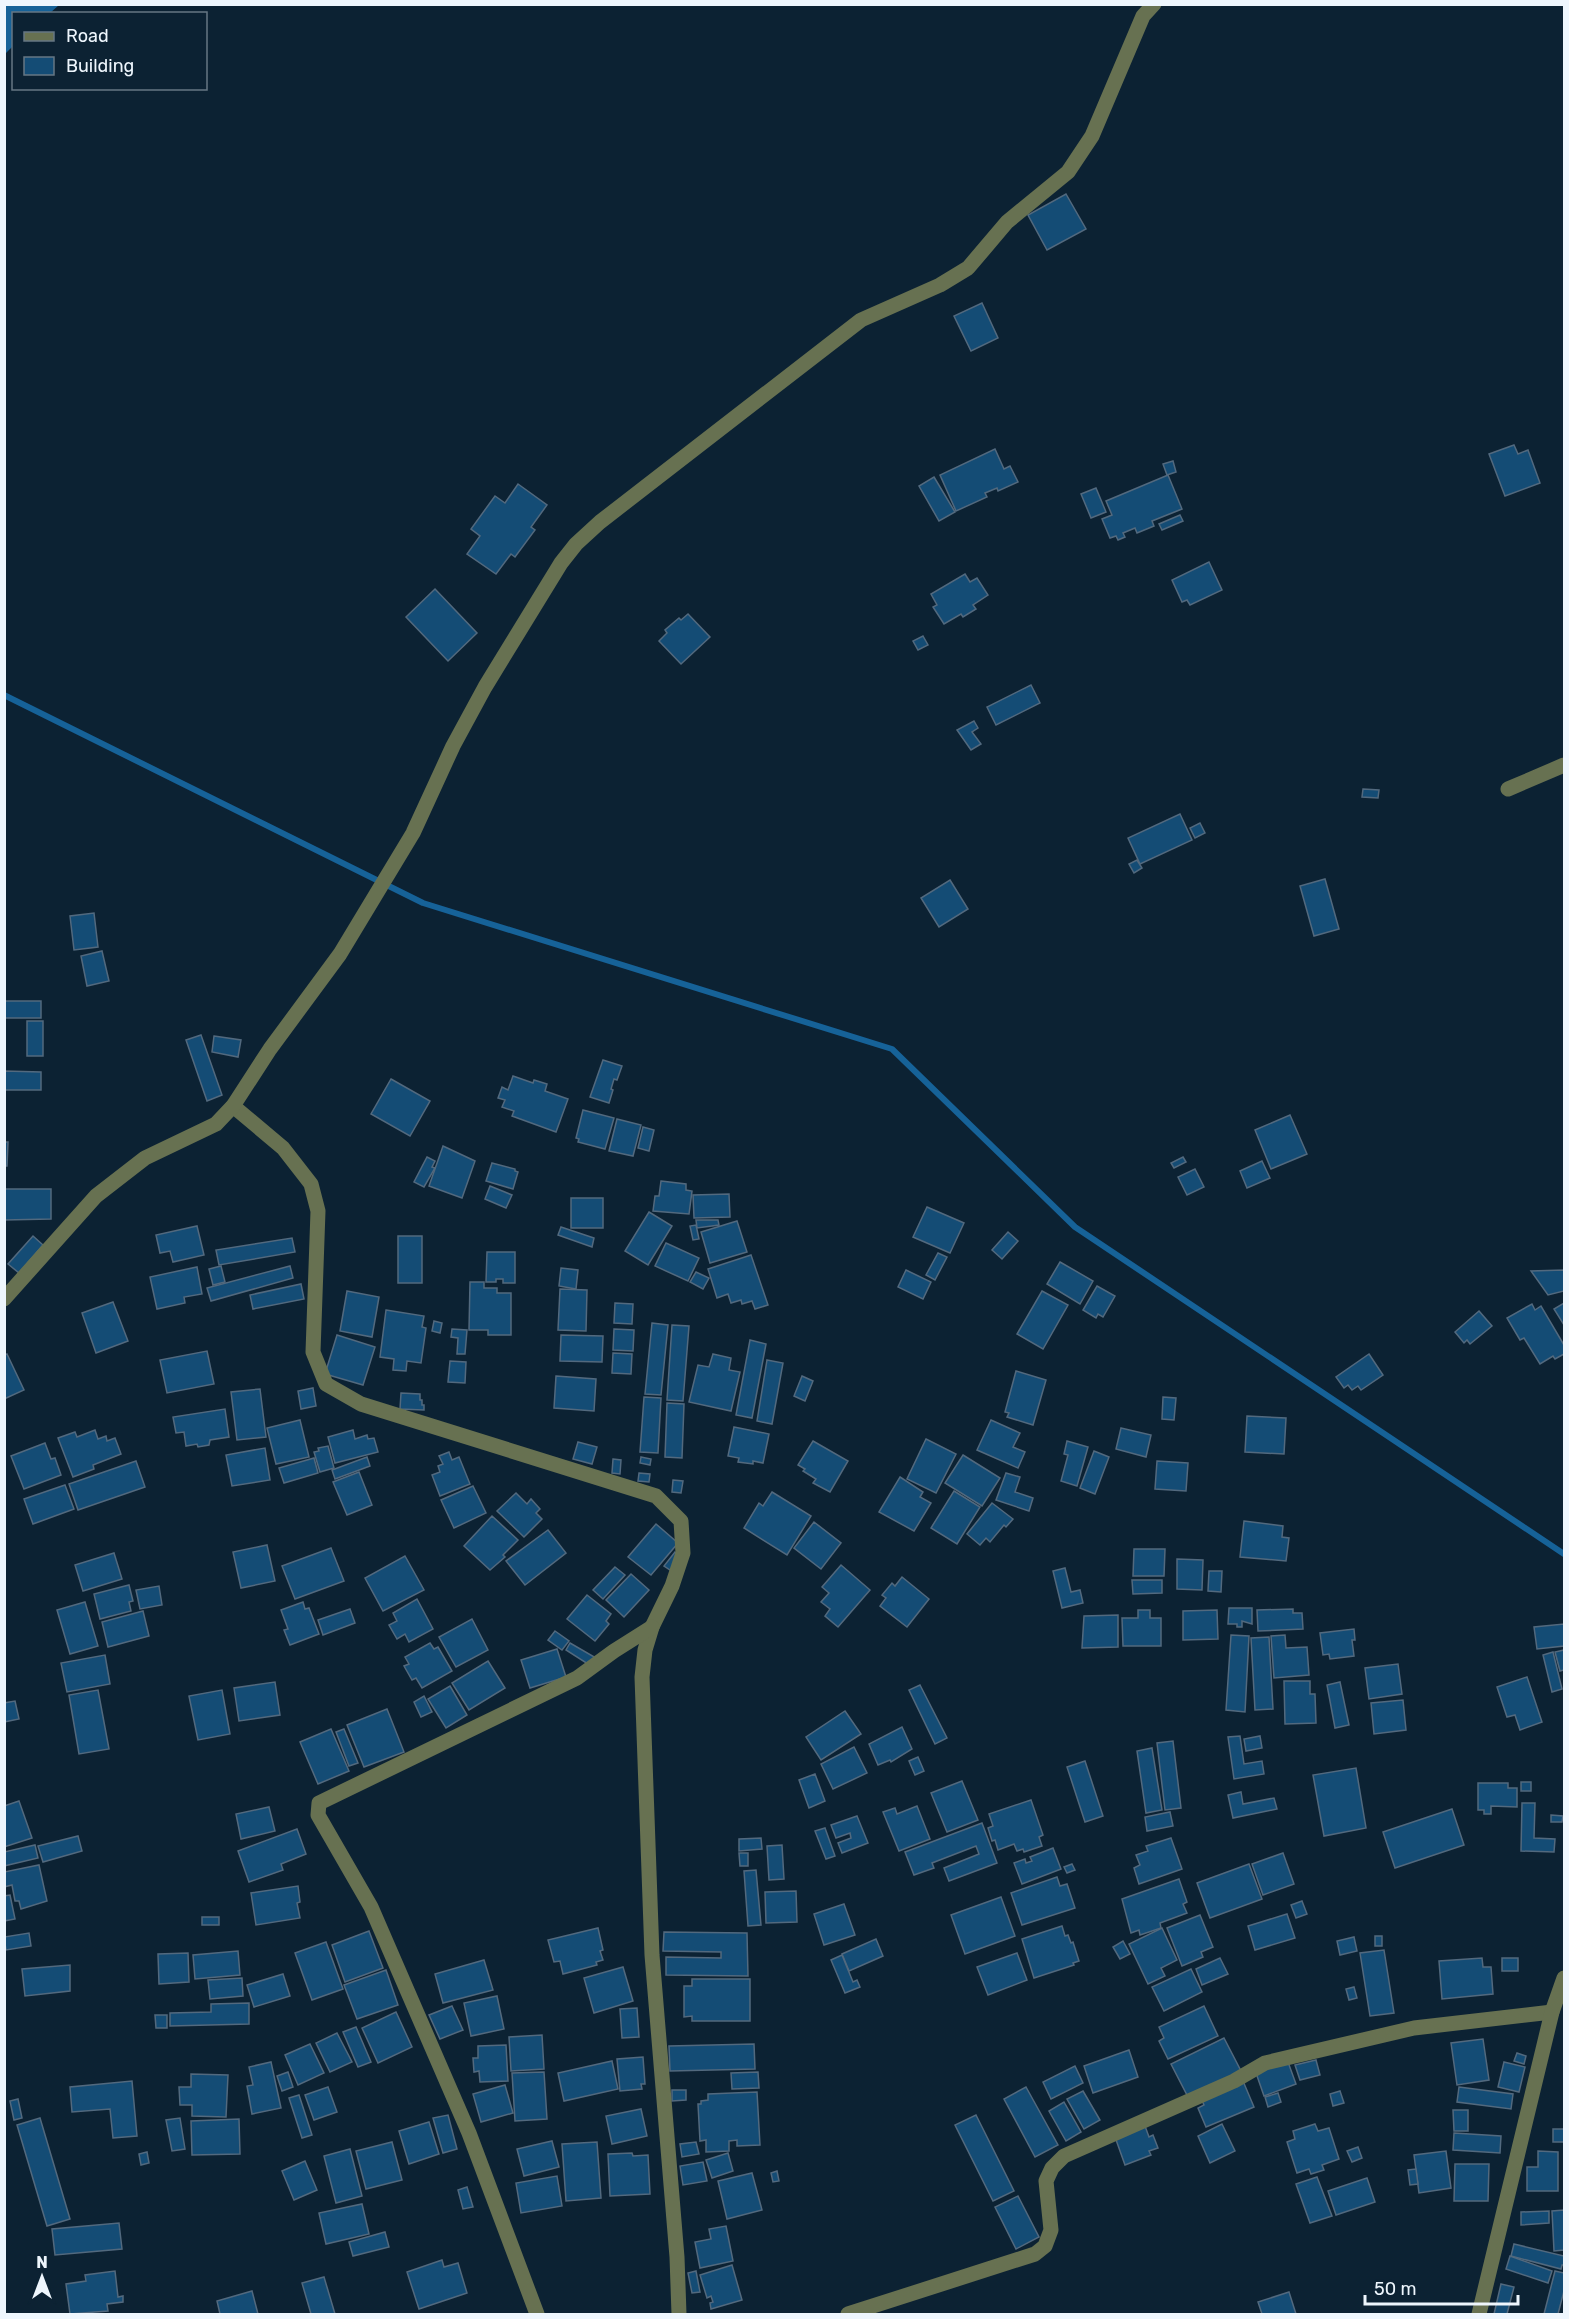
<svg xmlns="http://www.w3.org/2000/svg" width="1569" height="2319" viewBox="0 0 1569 2319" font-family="Rubik,sans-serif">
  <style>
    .water { fill: #166298 }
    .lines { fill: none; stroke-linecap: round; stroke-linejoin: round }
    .stream { stroke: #166298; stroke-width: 6 }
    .building { fill: #144c75; stroke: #52697e; stroke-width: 1.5 }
    .minor { stroke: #677151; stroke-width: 15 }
  </style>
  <rect width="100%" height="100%" fill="#0c2233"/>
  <path class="water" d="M5,4H59V5L50,13L14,14L13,46L5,54Z"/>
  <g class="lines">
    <path class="stream" d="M4,695L423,903L892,1049L1075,1227L1564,1554"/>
  </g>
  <g class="building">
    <path d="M1066,194L1086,229L1047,250L1028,215Z"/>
    <path d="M982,303L998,338L971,351L954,316Z"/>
    <path d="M1514,445L1518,454L1528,450L1540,483L1505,496L1489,454Z"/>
    <path d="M995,449L1004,469L1010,466L1018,482L998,491L997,488L985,493L987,497L956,511L940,475Z"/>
    <path d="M1173,461L1176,472L1167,475L1163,464Z"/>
    <path d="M1168,475L1182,509L1152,521L1154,526L1137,533L1135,528L1123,533L1125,537L1118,540L1116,536L1110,538L1102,519L1112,515L1106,501Z"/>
    <path d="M934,477L955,512L939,521L919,486Z"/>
    <path d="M518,484L547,505L531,527L535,530L515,557L511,554L496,574L467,554L480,536L471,529L495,496L505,503Z"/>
    <path d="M1096,488L1106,512L1091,518L1081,494Z"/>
    <path d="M1180,515L1183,521L1162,530L1159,524Z"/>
    <path d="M1209,562L1222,590L1190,605L1187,600L1182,602L1172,580Z"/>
    <path d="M965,574L970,582L977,578L988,595L973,605L976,609L963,617L961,614L944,624L933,607L937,605L931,594Z"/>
    <path d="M435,589L477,633L448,661L406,617Z"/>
    <path d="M688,614L710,637L681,664L659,641L667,633L665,630L679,618L681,620Z"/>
    <path d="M923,636L928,645L918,650L913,641Z"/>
    <path d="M1031,685L1040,703L996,725L987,707Z"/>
    <path d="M974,721L978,728L972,732L981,744L971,750L957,730Z"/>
    <path d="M1363,789L1379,790L1378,798L1362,797Z"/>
    <path d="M1180,814L1192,840L1140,864L1128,838Z"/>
    <path d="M1200,823L1205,833L1195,838L1190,828Z"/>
    <path d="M1137,860L1142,868L1134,873L1129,864Z"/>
    <path d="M1325,879L1339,929L1314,936L1300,886Z"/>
    <path d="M950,880L968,909L939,927L921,898Z"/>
    <path d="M94,913L98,947L74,950L70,916Z"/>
    <path d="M102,951L109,981L87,986L81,956Z"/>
    <rect x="4" y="1001" width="37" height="17"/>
    <rect x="27" y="1021" width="16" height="35"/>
    <path d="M201,1035L222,1095L207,1101L186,1040Z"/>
    <path d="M214,1036L241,1040L238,1057L212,1052Z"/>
    <path d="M603,1060L622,1066L617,1080L614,1079L611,1089L613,1090L609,1103L590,1097Z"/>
    <path d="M4,1071L41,1072V1090H4Z"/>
    <path d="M513,1076L533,1083L534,1080L547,1084L545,1091L568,1099L556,1132L512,1116L514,1111L502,1107L505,1100L498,1098L502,1087L508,1090Z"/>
    <path d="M391,1079L430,1101L410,1136L371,1114Z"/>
    <path d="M583,1110L614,1118L605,1149L578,1142L579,1139L576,1138Z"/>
    <path d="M1290,1115L1307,1154L1271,1169L1255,1130Z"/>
    <path d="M617,1119L641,1125L633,1156L609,1151Z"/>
    <path d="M643,1127L654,1130L649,1151L638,1148Z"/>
    <path d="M4,1142H8L7,1166H4Z"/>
    <path d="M443,1146L475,1161L462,1198L429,1186Z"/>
    <path d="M427,1157L435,1161L432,1167L435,1168L424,1187L414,1182Z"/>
    <path d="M1183,1157L1186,1162L1174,1168L1171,1163Z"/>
    <path d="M1262,1161L1270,1178L1247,1188L1240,1171Z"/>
    <path d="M492,1163L515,1169V1171L518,1172L513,1189L486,1181Z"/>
    <path d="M1195,1169L1204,1187L1187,1195L1178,1177Z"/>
    <path d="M661,1181L686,1184V1190L692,1191L689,1214L653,1211L655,1196H659Z"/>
    <path d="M490,1186L512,1195L506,1208L485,1199Z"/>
    <path d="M4,1189H51V1219L4,1220Z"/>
    <path d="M729,1194L730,1217L694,1218L693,1195Z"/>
    <rect x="571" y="1198" width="32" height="30"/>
    <path d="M927,1207L964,1223L950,1253L913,1237Z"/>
    <path d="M649,1212L672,1226L648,1265L625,1251Z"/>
    <path d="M696,1220H718L719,1225L697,1228Z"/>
    <path d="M737,1221L747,1252L710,1263L701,1232Z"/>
    <path d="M696,1225L699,1239L693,1240L690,1226Z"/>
    <path d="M197,1226L204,1255L173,1262L170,1251L160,1253L156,1235Z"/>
    <path d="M561,1227L594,1238L592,1247L558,1235Z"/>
    <path d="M1008,1232L1018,1241L1002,1259L992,1250Z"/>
    <path d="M33,1236L43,1245L19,1273L8,1264Z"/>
    <rect x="398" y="1236" width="24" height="47"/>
    <path d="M292,1238L295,1252L219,1265L216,1250Z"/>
    <path d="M666,1243L699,1258L688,1281L655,1266Z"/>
    <path d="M487,1252H515V1283H503V1279H496V1282H486Z"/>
    <path d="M938,1253L947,1257L935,1280L926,1275Z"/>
    <path d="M751,1255L768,1305L755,1309L752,1301L742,1304L741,1300L731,1303L728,1294L717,1298L708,1269Z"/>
    <path d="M1060,1262L1093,1281L1080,1304L1047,1284Z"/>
    <path d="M221,1266L225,1282L213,1285L209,1269Z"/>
    <path d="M290,1266L293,1278L211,1301L207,1288Z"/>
    <path d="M197,1267L202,1294L184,1297L185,1303L157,1309L150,1277Z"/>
    <path d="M561,1268L578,1270L576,1289L559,1286Z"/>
    <path d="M906,1270L931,1282L923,1299L898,1287Z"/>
    <path d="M1564,1270V1291L1548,1295L1531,1271Z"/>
    <path d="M696,1272L709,1278L703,1289L690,1282Z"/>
    <path d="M470,1282H484V1288H497V1293H511V1335H488V1330H469Z"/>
    <path d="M301,1284L304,1299L253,1309L250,1295Z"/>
    <path d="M1097,1286L1115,1296L1103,1317L1098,1314L1096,1318L1083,1310Z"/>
    <path d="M560,1289L587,1290L586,1331L558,1330Z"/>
    <path d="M347,1291L379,1297L372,1337L340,1331Z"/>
    <path d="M1042,1291L1068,1305L1043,1349L1017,1334Z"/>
    <path d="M113,1302L128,1341L96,1353L82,1313Z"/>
    <path d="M615,1303L633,1304L632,1324L614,1323Z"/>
    <path d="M1564,1303V1325L1554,1309Z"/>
    <path d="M1532,1304L1535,1310L1541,1306L1564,1345V1354L1555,1359L1553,1356L1540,1364L1524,1338L1520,1340L1507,1318Z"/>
    <path d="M386,1310L424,1316L422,1327L426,1328L421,1363L407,1361L406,1371L393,1370L394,1359L380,1357Z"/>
    <path d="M1479,1311L1492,1326L1470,1344L1467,1340L1464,1343L1455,1332Z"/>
    <path d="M434,1321L442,1323L440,1333L432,1331Z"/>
    <path d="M652,1323L668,1325L661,1395L645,1394Z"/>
    <path d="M672,1325L689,1326L683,1401L667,1400Z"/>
    <path d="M452,1329L467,1330L465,1354H457L458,1338L451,1337Z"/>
    <path d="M614,1329L634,1330L633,1351L613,1350Z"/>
    <path d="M337,1335L375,1347L363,1385L325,1374Z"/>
    <path d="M561,1335L603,1336L602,1362L560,1361Z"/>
    <path d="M750,1340L766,1344L752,1418L736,1415Z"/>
    <path d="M207,1351L214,1384L167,1393L160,1360Z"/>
    <path d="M613,1353L632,1354L631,1374L612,1373Z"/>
    <path d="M7,1354L24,1390L4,1399V1355Z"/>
    <path d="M713,1354L731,1358L729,1370L740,1372L731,1411L689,1402L698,1365L709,1367Z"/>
    <path d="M1369,1354L1383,1375L1361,1390L1358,1386L1352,1390L1348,1385L1344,1388L1336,1377Z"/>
    <path d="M767,1360L783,1363L772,1424L757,1421Z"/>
    <path d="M450,1361L466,1362L465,1383L448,1382Z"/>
    <path d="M1016,1371L1046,1380L1033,1425L1007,1417L1009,1413L1005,1412Z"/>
    <path d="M556,1376L596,1379L594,1411L554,1408Z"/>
    <path d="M802,1376L813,1381L805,1401L794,1396Z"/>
    <path d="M313,1388L316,1406L301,1409L298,1391Z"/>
    <path d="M260,1389L266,1437L237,1440L231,1392Z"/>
    <path d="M401,1393L420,1394V1400H422V1405H424V1410L400,1409Z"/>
    <path d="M644,1397L661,1398L658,1453L640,1452Z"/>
    <path d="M1163,1397L1176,1398L1174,1420L1162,1419Z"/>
    <path d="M667,1403L684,1404L682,1458L665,1457Z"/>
    <path d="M225,1409L229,1437L210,1440L209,1445L198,1447L197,1444L186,1446L184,1432L176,1433L173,1417Z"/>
    <path d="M1247,1416L1286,1418L1284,1454L1245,1452Z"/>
    <path d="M300,1420L309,1457L276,1464L267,1428Z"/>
    <path d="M991,1420L1020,1433L1013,1447L1025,1452L1018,1468L977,1450Z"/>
    <path d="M734,1427L769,1434L763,1463L753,1461V1464L738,1462L739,1458L728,1456Z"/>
    <path d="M1121,1428L1151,1435L1146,1457L1116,1449Z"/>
    <path d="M95,1430L98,1439L106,1436L107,1441L115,1438L121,1454L93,1465L94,1469L73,1477L58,1438L75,1432L77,1437Z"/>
    <path d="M353,1430L355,1439L367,1435L368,1439L374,1438L378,1452L335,1463L328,1437Z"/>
    <path d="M926,1439L956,1454L936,1493L907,1479Z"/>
    <path d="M813,1441L848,1461L830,1492L813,1483L816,1479L803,1471L805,1469L798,1465Z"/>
    <path d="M1067,1441L1088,1447L1077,1486L1061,1481L1068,1455L1064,1454Z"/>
    <path d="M578,1442L597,1447L592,1464L573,1459Z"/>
    <path d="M45,1443L51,1459L55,1458L61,1475L24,1489L11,1456Z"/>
    <path d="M328,1446L334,1468L320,1472L314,1452L319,1451L318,1448Z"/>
    <path d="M265,1448L270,1480L232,1486L226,1455Z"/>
    <path d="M1094,1451L1109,1457L1095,1494L1080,1488Z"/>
    <path d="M449,1452L452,1460L459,1457L470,1484L440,1496L432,1475L440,1472L438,1466L443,1464L439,1456Z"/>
    <path d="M963,1455L1000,1478L982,1506L945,1483Z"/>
    <path d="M367,1457L370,1466L335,1479L332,1470Z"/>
    <path d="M641,1457L651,1459L650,1465L640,1463Z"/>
    <path d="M314,1458L318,1473L284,1483L279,1468Z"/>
    <path d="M613,1459L621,1460L620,1474L612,1473Z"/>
    <path d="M136,1461L145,1487L78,1510L69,1484Z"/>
    <path d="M1157,1461L1188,1463L1186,1491L1155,1489Z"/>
    <path d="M359,1472L372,1505L347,1515L333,1482Z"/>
    <path d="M639,1473L650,1474L649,1482L638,1481Z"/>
    <path d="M1006,1473L1020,1477L1015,1492L1033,1498L1029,1511L996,1500Z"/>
    <path d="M900,1477L923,1492L920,1497L931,1503L914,1531L879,1512Z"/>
    <path d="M673,1480L683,1481L681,1493L672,1492Z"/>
    <path d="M65,1485L74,1509L33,1524L24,1499Z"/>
    <path d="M473,1486L486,1513L454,1528L441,1500Z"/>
    <path d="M954,1491L980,1507L957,1544L931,1528Z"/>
    <path d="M772,1492L811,1516L787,1555L744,1528L759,1503L763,1506Z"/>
    <path d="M516,1493L527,1504L531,1499L540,1509L536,1513L542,1519L524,1537L497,1511Z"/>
    <path d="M992,1503L1013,1519L1006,1527L1004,1525L990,1542L986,1538L980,1545L967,1534Z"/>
    <path d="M492,1516L518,1540L503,1555L505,1557L490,1570L464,1546Z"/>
    <path d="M1244,1521L1283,1526L1282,1537L1289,1538L1286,1561L1240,1557Z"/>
    <path d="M814,1522L841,1543L821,1569L794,1548Z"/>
    <path d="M656,1524L678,1543L651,1575L628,1557Z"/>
    <path d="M548,1530L566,1553L525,1585L506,1561Z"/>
    <path d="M267,1545L275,1581L241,1588L233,1552Z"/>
    <path d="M331,1548L344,1581L295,1599L282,1566Z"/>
    <path d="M1134,1549H1165L1164,1576H1133Z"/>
    <path d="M675,1552L681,1556L670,1570L664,1566Z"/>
    <path d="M114,1553L122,1579L83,1591L75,1565Z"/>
    <path d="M405,1556L424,1590L383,1611L365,1578Z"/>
    <path d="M1177,1559L1203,1560L1202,1590L1177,1589Z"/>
    <path d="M841,1565L870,1590L838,1627L825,1616L830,1609L821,1602L829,1593L822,1587Z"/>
    <path d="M615,1567L625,1575L603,1599L593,1590Z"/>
    <path d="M1065,1568L1071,1592L1080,1590L1083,1603L1062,1608L1053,1571Z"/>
    <path d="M1209,1571H1222L1221,1592L1208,1591Z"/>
    <path d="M631,1574L649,1590L624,1617L606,1600Z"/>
    <path d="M902,1577L929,1599L907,1627L880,1606L886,1598L882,1595L892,1583L895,1586Z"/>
    <path d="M1132,1580H1162V1593L1133,1594Z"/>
    <path d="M129,1585L133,1601L129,1602L131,1611L100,1619L94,1594Z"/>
    <path d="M159,1586L162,1605L140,1609L136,1590Z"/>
    <path d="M587,1595L611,1614L606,1621L609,1624L595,1641L567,1619Z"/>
    <path d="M417,1599L433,1629L409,1642L405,1634L397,1639L389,1625L397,1621L393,1613Z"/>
    <path d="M85,1602L98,1646L70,1654L57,1610Z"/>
    <path d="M303,1602L305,1609L309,1608L319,1634L290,1645L284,1630L288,1629L281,1610Z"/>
    <path d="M1229,1608H1252V1624L1242,1621V1627H1237V1624H1228Z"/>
    <path d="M350,1609L355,1623L323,1635L318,1620Z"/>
    <path d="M1293,1609V1613H1302L1303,1629L1258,1631L1257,1610Z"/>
    <path d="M1138,1610H1150V1618H1161V1646H1123L1122,1618H1138Z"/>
    <path d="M1217,1610L1218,1639L1183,1640V1611Z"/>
    <path d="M143,1611L149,1636L108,1647L102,1622Z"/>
    <path d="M1118,1615V1647L1082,1648L1084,1616Z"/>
    <path d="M472,1619L488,1650L456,1667L439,1637Z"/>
    <path d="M1564,1624V1646L1537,1649L1534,1627Z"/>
    <path d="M1354,1629L1355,1640H1352L1354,1656L1330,1659L1329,1654L1323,1655L1320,1633Z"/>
    <path d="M555,1631L569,1641L562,1650L548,1640Z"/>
    <path d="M1231,1635L1249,1636L1245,1712L1226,1710Z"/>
    <path d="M1285,1635L1286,1648L1307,1647L1309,1675L1274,1678L1271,1636Z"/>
    <path d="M1269,1637L1273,1709L1255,1710L1251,1638Z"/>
    <path d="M430,1643L434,1649L438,1647L452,1671L422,1688L416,1678L412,1680L404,1666L409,1664L405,1657Z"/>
    <path d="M570,1643L596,1658L591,1666L566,1650Z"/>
    <path d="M557,1649L566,1677L530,1688L521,1660Z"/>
    <path d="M1564,1650V1670L1560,1671L1555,1652Z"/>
    <path d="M1553,1652L1562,1689L1552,1692L1543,1655Z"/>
    <path d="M105,1655L110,1684L67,1692L61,1663Z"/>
    <path d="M488,1661L505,1688L469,1710L452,1683Z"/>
    <path d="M1398,1664L1402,1694L1369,1699L1365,1668Z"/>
    <path d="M1527,1677L1542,1722L1520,1730L1515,1715L1507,1717L1497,1687Z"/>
    <path d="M1284,1681H1310V1694H1315L1316,1723L1285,1724Z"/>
    <path d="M275,1682L280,1715L239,1721L234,1688Z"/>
    <path d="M1340,1682L1349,1725L1335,1728L1327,1685Z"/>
    <path d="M920,1685L947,1738L935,1744L909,1690Z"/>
    <path d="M450,1686L467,1715L446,1728L428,1699Z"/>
    <path d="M98,1690L109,1749L79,1754L69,1695Z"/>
    <path d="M222,1690L230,1734L198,1740L189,1696Z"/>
    <path d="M424,1696L432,1712L421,1717L414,1702Z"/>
    <path d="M1403,1700L1406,1730L1374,1734L1371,1703Z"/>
    <path d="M15,1701L19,1719L4,1722V1703Z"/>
    <path d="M387,1709L404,1752L364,1767L347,1725Z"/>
    <path d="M845,1711L861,1734L821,1760L806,1737Z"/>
    <path d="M902,1727L912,1749L891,1762L890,1760L878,1765L869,1744Z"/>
    <path d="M331,1729L349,1771L318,1784L300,1742Z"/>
    <path d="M344,1729L358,1763L349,1766L336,1732Z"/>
    <path d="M1240,1736L1244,1764L1262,1761L1264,1774L1234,1779L1228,1737Z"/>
    <path d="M1260,1736L1262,1748L1246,1751L1244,1739Z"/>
    <path d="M1173,1741L1181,1808L1165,1810L1157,1743Z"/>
    <path d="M854,1747L867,1773L833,1789L821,1764Z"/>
    <path d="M1152,1748L1162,1810L1146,1813L1137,1751Z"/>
    <path d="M918,1757L924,1771L915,1775L909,1761Z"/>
    <path d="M1085,1761L1103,1816L1085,1822L1067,1767Z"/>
    <path d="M1356,1768L1366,1828L1324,1836L1313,1775Z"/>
    <path d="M815,1774L825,1801L809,1808L799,1780Z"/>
    <path d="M962,1781L978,1820L947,1832L931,1793Z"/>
    <rect x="1521" y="1782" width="10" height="9"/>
    <path d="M1478,1783H1508V1788H1517V1807L1491,1806V1814H1484V1810H1478Z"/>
    <path d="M1241,1792L1243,1804L1274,1798L1277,1809L1233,1818L1228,1795Z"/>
    <path d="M1031,1800L1043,1835L1039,1837L1042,1846L1024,1852L1023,1849L1017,1851L1014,1844L998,1850L995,1840L992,1841L988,1828L993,1826L989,1814Z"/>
    <path d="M19,1801L32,1838L4,1847V1806Z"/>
    <path d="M1522,1803H1535L1534,1838L1555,1839L1554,1852L1521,1851Z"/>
    <path d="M917,1806L930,1839L899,1851L883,1812L895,1808L897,1814Z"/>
    <path d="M269,1807L275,1831L241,1839L236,1814Z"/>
    <path d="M1452,1809L1464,1845L1395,1868L1383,1832Z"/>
    <path d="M1170,1812L1173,1826L1147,1831L1145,1817Z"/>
    <path d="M1551,1815L1563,1816L1562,1822H1551Z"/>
    <path d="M857,1816L868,1843L842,1853L838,1843L851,1838L850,1833L836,1838L831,1825Z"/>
    <path d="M982,1823L997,1863L949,1881L944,1868L979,1854L976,1846L932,1863L934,1868L914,1875L905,1852Z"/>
    <path d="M825,1828L835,1856L826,1859L815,1831Z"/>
    <path d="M297,1829L306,1854L281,1864L283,1870L249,1882L238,1851Z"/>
    <path d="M78,1836L82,1851L43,1862L38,1846Z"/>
    <path d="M761,1838L762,1849L739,1851V1839Z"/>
    <path d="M1171,1838L1182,1869L1139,1884L1134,1868L1140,1865L1136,1855L1148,1851L1146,1846Z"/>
    <path d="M35,1845L38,1858L4,1866V1852Z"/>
    <path d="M782,1845L784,1879L769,1880L767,1846Z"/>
    <path d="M1053,1848L1061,1869L1022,1884L1014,1863L1025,1859L1026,1863L1032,1861L1030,1857Z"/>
    <path d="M739,1853H748V1866H740Z"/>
    <path d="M1283,1853L1294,1884L1263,1895L1252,1864Z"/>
    <path d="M1072,1864L1075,1870L1067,1873L1064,1867Z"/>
    <path d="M1249,1864L1262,1899L1210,1918L1197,1883Z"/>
    <path d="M39,1865L47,1901L21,1909L19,1901H15L12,1885L4,1887V1872Z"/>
    <path d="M756,1870L761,1925L748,1926L744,1871Z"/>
    <path d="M1057,1877L1060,1886L1067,1884L1075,1908L1022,1925L1011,1893Z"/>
    <path d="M1179,1879L1187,1902L1183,1904L1187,1913L1160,1923L1161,1928L1140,1935L1139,1930L1131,1933L1122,1899Z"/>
    <path d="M298,1886L300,1902L297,1903L300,1918L256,1925L251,1893Z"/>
    <path d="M796,1891L797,1922L766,1923L765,1892Z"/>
    <path d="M10,1895L15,1919L4,1921V1896Z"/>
    <path d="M1001,1897L1015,1936L965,1954L951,1915Z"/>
    <path d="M1302,1901L1307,1914L1296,1918L1291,1905Z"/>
    <path d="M844,1904L855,1935L824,1945L814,1914Z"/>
    <path d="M1287,1914L1295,1938L1255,1950L1248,1926Z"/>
    <path d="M1200,1915L1213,1947L1201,1952L1203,1957L1182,1966L1167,1928Z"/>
    <rect x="202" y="1917" width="17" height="8"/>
    <path d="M1062,1926L1065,1936L1068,1935L1071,1943L1073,1942L1079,1961L1073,1963L1074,1965L1034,1978L1022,1939Z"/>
    <path d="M598,1928L603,1950L600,1951L603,1960L596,1962L597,1965L563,1974L560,1961L554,1962L548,1940Z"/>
    <path d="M1162,1928L1177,1960L1161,1968L1165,1976L1148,1984L1129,1944Z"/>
    <path d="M369,1931L383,1968L345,1982L332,1945Z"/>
    <path d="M664,1932L747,1933L748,1976L666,1975V1957L721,1958V1952L663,1951Z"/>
    <path d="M29,1933L31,1946L6,1950L4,1937Z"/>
    <rect x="1375" y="1936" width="7" height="10"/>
    <path d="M1354,1937L1357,1951L1340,1955L1337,1941Z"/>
    <path d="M876,1939L883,1956L849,1971L842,1954Z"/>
    <path d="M1123,1941L1130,1954L1120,1959L1113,1947Z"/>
    <path d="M326,1942L343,1989L312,2000L295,1953Z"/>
    <path d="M1384,1950L1394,2013L1370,2016L1360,1953Z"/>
    <path d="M238,1951L240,1975L195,1979L193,1955Z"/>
    <path d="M188,1953L189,1982L159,1984L158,1954Z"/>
    <path d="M1017,1953L1027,1980L988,1995L977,1967Z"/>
    <path d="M842,1955L853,1982L857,1980L860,1987L845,1993L831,1960Z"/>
    <path d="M1220,1958L1228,1974L1202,1985L1196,1969Z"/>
    <path d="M1482,1958L1483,1967H1491L1493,1994L1442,1999L1439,1961Z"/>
    <rect x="1502" y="1958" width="16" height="13"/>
    <path d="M484,1960L493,1990L443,2003L435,1974Z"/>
    <path d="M70,1965V1991L25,1996L22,1969Z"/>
    <path d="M623,1967L633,2001L594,2013L584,1978Z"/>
    <path d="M1191,1969L1202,1992L1164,2011L1152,1987Z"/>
    <path d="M386,1970L398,2005L357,2019L344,1985Z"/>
    <path d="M283,1974L290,1996L254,2007L247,1985Z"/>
    <path d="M242,1978L243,1996L210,1999L208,1980Z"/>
    <path d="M692,1979H750V2021H692V2016L684,2017V1986H692Z"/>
    <path d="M1354,1987L1357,1998L1349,2000L1346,1989Z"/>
    <path d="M497,1996L504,2029L471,2036L464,2003Z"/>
    <path d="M249,2003V2024L170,2026V2013L211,2012V2004Z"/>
    <path d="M452,2006L463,2030L440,2039L429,2015Z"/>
    <path d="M1204,2006L1218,2036L1168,2059L1159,2041L1164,2038L1159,2027Z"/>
    <path d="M637,2008L639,2037L622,2038L620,2009Z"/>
    <path d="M396,2012L412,2047L378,2063L362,2028Z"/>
    <path d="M155,2015H167V2028H156Z"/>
    <path d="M356,2027L371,2062L358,2067L343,2032Z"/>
    <path d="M337,2033L352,2062L330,2072L316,2043Z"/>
    <path d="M542,2035L544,2069L511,2071L509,2037Z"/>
    <path d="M1224,2038L1241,2071L1188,2097L1171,2064Z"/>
    <path d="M1483,2039L1489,2080L1457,2085L1451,2043Z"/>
    <path d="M310,2044L324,2073L298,2085L285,2055Z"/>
    <path d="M754,2044L755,2069L670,2071L669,2046Z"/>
    <path d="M506,2045L508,2081L480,2082L479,2071L474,2072L473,2058H478V2046Z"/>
    <path d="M1129,2050L1138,2077L1093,2093L1084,2066Z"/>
    <path d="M1517,2053L1526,2056L1524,2064L1514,2061Z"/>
    <path d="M643,2057L645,2084H641L642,2089L620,2091L617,2059Z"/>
    <path d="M1316,2060L1320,2075L1300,2080L1295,2065Z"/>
    <path d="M612,2061L618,2089L564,2101L558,2073Z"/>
    <path d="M271,2062L281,2108L252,2114L247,2086L253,2085L249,2067Z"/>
    <path d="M1288,2062L1296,2084L1264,2096L1256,2073Z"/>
    <path d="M1504,2062L1525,2067L1519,2092L1498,2087Z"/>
    <path d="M1075,2066L1083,2083L1051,2099L1043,2082Z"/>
    <path d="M288,2072L293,2087L282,2091L277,2076Z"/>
    <path d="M544,2072L547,2119L515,2121L512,2073Z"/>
    <path d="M758,2072L759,2088L732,2089L731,2073Z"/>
    <path d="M191,2074L228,2075L226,2117L192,2116V2105H180L179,2087H191Z"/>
    <path d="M132,2081L137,2136L113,2138L110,2109L72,2112L70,2087Z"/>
    <path d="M1243,2081L1254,2107L1206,2127L1198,2108L1204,2105L1201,2098Z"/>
    <path d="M505,2085L513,2113L481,2122L473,2094Z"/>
    <path d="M328,2087L337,2112L314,2120L305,2095Z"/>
    <path d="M1026,2087L1058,2145L1035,2157L1004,2099Z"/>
    <path d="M1459,2087L1513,2094L1511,2109L1457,2102Z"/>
    <path d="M672,2090H686V2100L672,2101Z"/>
    <path d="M1083,2091L1100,2120L1084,2129L1067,2099Z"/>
    <path d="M1340,2091L1344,2103L1333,2106L1330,2094Z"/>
    <path d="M757,2092L760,2145L737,2146V2140L729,2141V2151L706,2152V2140L700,2141L698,2104H701V2101L708,2100V2094Z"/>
    <path d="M1278,2093L1281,2102L1268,2107L1265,2097Z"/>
    <path d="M299,2095L312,2135L302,2138L289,2098Z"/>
    <path d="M18,2099L22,2118L14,2120L10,2101Z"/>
    <path d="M1064,2102L1081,2132L1066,2141L1049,2111Z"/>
    <path d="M641,2109L647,2136L612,2144L606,2116Z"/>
    <path d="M1453,2110H1468V2131H1454Z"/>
    <path d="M448,2115L457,2149L443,2153L433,2118Z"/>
    <path d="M976,2115L1014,2191L993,2201L955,2125Z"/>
    <path d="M40,2118L70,2219L47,2226L17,2125Z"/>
    <path d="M180,2118L185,2149L172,2151L166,2120Z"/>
    <path d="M239,2119L240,2154L192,2155L191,2121Z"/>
    <path d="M429,2122L439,2154L409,2164L399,2131Z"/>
    <path d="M1222,2124L1235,2151L1210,2163L1198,2136Z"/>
    <path d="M1315,2124L1318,2131L1329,2128L1339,2159L1322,2165L1324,2170L1311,2174L1309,2169L1297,2173L1287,2142L1295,2139L1293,2131Z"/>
    <path d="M1145,2126L1149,2137L1153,2135L1158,2148L1149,2151L1151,2155L1125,2165L1115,2137Z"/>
    <rect x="1553" y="2129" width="11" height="13"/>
    <path d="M1454,2133L1501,2136L1500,2153L1453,2150Z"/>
    <path d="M552,2141L559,2167L524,2176L517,2149Z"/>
    <path d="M392,2142L402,2180L366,2189L356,2151Z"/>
    <path d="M597,2142L601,2198L566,2201L562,2144Z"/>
    <path d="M696,2142L699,2154L682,2157L680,2144Z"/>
    <path d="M1358,2147L1362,2158L1352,2162L1347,2151Z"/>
    <path d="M350,2149L362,2196L336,2203L324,2156Z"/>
    <path d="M1446,2151L1451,2188L1419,2193L1414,2155Z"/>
    <path d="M1538,2151L1558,2152V2191H1527V2167H1538Z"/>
    <path d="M147,2152L149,2163L141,2165L139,2154Z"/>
    <path d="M632,2153L633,2156L648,2155L650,2194L610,2196L608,2154Z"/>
    <path d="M728,2153L733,2171L712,2178L706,2160Z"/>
    <path d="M305,2161L317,2190L294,2200L282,2171Z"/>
    <path d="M703,2162L707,2181L683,2185L680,2166Z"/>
    <path d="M1455,2164H1489L1488,2201H1454Z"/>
    <path d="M1416,2169L1418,2184L1410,2185L1408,2170Z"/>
    <path d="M777,2171L779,2181L773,2182L771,2173Z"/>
    <path d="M752,2173L762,2210L727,2219L718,2181Z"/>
    <path d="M557,2176L562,2206L521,2213L516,2183Z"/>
    <path d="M1317,2177L1332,2216L1310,2223L1296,2184Z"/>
    <path d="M1367,2178L1375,2202L1336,2215L1328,2191Z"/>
    <path d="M467,2187L473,2207L463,2209L458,2190Z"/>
    <path d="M1018,2196L1039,2237L1016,2249L995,2207Z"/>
    <path d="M362,2204L369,2234L326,2244L319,2213Z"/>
    <path d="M1564,2210V2250L1554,2251L1552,2211Z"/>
    <path d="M1549,2211V2223L1521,2225V2212Z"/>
    <path d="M119,2223L122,2249L55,2255L52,2229Z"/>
    <path d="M726,2226L733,2261L700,2268L695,2242L711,2239L709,2229Z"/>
    <path d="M385,2232L389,2247L353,2256L349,2242Z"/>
    <path d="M1514,2244L1564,2256V2265H1562L1561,2269L1511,2256Z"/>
    <path d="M1510,2256L1552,2271L1548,2283L1506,2269Z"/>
    <path d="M442,2260L444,2267L458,2263L467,2293L419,2309L407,2272Z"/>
    <path d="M732,2265L742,2300L711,2309L710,2303L713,2302L711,2296L707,2298L700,2275Z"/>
    <path d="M115,2271L118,2297L123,2296V2302L107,2304L108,2311L70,2314L66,2284L86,2281L85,2275Z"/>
    <path d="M696,2271L700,2292L692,2293L688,2273Z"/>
    <path d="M1555,2271L1564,2273V2291L1558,2314H1544Z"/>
    <path d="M324,2277L335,2314H311L302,2283Z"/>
    <path d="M1501,2284L1514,2287L1507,2314H1494Z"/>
    <path d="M252,2291L258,2314H220L217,2301Z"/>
    <path d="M1289,2292L1296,2314H1262L1258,2302Z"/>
  </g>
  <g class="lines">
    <g class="minor">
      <path d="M1508,789L1564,765"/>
      <path d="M233,1106L283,1148L311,1184L318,1211L313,1352L326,1384L361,1404L656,1496L681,1521L683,1553L672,1586L652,1627L645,1650L642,1677L652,1955L677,2257L679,2314"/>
      <path d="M4,1299L96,1196L145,1158L216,1124L233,1106L270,1049L340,954L413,833L453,746L485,687L561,563L576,544L600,522L861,320L940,285L968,268L1007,222L1068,172L1092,136L1143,16L1154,4"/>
      <path d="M537,2314L469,2133L371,1907L318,1815L319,1803L577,1678L614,1651L652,1627"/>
      <path d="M848,2314L1035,2254L1045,2246L1051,2230L1046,2181L1052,2168L1064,2156L1234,2081L1265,2063L1414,2028L1552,2012"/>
      <path d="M1479,2314L1552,2012L1564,1978"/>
    </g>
  </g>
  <rect width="1569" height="2319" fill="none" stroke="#eef6fd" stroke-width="12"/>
  <rect x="12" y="12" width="195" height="78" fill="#0c2233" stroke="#667784" stroke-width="1.5"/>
  <rect x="24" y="32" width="30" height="9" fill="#677151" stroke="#667784" stroke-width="1.5"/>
  <text x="66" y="42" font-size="18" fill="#eef6fd">Road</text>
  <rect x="24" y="57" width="30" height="18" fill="#144c75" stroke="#667784" stroke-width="1.5"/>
  <text x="66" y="72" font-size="18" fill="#eef6fd">Building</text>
  <g transform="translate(42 2277)" stroke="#0c2233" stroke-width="4.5" paint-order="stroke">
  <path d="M0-4.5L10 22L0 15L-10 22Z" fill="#eef6fd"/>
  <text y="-9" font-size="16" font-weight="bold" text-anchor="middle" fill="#eef6fd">N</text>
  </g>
  <path d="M1365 2295v9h153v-9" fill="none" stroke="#eef6fd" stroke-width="3"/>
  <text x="1374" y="2295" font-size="18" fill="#eef6fd" stroke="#0c2233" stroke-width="4.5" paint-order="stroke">50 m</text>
</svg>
